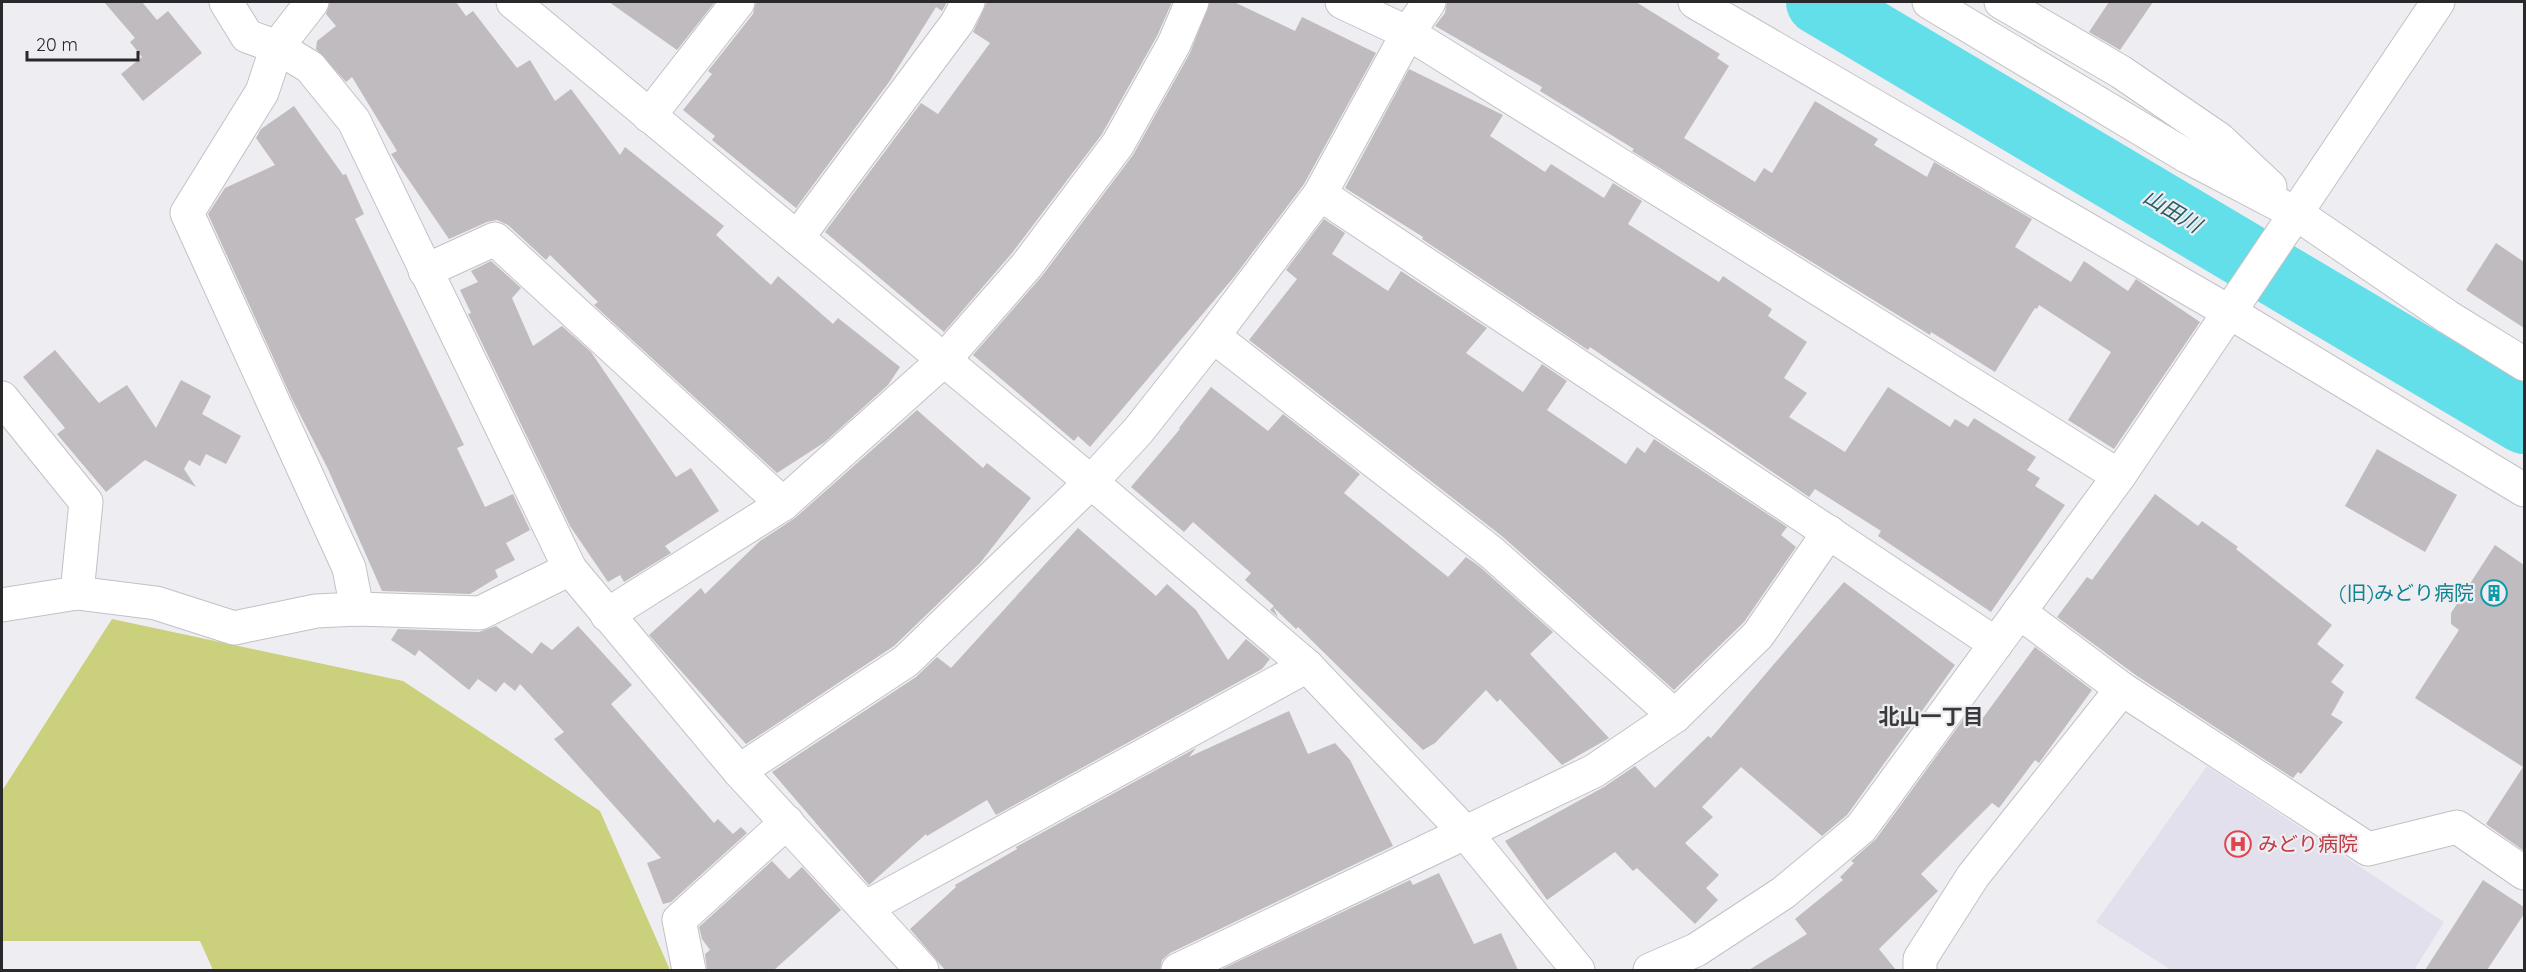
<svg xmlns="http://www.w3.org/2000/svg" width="2526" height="972" viewBox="0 0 2526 972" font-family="Quicksand,'Noto Sans JP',sans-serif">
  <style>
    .built { fill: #e2e0ed }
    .green { fill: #cad07b }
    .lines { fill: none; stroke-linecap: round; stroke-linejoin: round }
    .river { stroke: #62dfe9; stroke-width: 66 }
    .building { fill: #c0bbbe }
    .minor-casing { stroke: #c2c1c6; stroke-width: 35 }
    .minor { stroke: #fff; stroke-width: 33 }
    .labels { text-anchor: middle; stroke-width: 4.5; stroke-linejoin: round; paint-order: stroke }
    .culture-label { font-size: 20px; fill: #0d838f; stroke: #eeedf2; text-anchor: end }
    .health-label { font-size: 20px; fill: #be3a42; stroke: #eeedf2; text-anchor: start }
    .water-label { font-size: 21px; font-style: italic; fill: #285d62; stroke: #eeedf2 }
    .neighbourhood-label { font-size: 21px; font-weight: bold; fill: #39393c; stroke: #eeedf2 }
  </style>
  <rect width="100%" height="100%" fill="#eeedf2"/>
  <path class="built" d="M2207,766L2444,922L2414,970H2171L2096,922Z"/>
  <path class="green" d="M112,619L403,681L600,811L670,970H213L200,941H2V791Z"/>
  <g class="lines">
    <path class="river" d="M1819,2L2524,421"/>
  </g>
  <g class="building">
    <path d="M104,2H142L157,20L168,11L202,53L143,101L121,74L142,57L130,42L135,38Z"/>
    <path d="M330,2H456L466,16L473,11L517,68L530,60L555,101L571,89L620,155L625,147L724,226L716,235L771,285L778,276L833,324L838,318L900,367L888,385L825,442L777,473L594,305L598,302L550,255L546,260L508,225L497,220L487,222L449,239L391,154L397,151L352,77L346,82L316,49L317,41L336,26L326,14Z"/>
    <path d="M609,2H715L677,50Z"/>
    <path d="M756,2H947L942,11L936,7L889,82L796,208L712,140L715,136L683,110L712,74L708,71L753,14Z"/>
    <path d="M987,2H1172L1157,36L1102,134L1012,253L944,332L825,232L921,103L938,114L990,43L973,32Z"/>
    <path d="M1210,2H1234L1295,31L1302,17L1376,53L1304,184L1234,277L1090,447L1078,436L1074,441L973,355L1042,276L1133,155L1190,53Z"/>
    <path d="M1447,2H1636L1720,54L1717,58L1729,66L1684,138L1755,182L1764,168L1772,173L1815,101L1878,139L1874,145L1927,177L1934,162L2032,219L2015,247L2071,282L2084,261L2128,291L2136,279L2200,322L2114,449L2068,420L2111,352L2039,305L2037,309L2035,308L1995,372L1931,332L1930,335L1632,151L1634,149L1540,91L1542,87L1435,26L1445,13Z"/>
    <path d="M2109,2H2153L2120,50L2089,32Z"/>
    <path d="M1409,69L1503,115L1490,136L1545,172L1551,164L1604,198L1613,183L1642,201L1628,224L1719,282L1723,276L1772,309L1768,316L1807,342L1784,378L1807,393L1789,417L1845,452L1888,387L1950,427L1955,419L1968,427L1974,418L2036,457L2027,470L2040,478L2035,486L2065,505L1991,612L1878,536L1881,531L1815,489L1809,497L1590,347L1588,350L1422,239L1423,237L1345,188Z"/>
    <path d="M294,106L343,175L346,174L364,214L355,219L464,445L457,448L485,507L513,494L530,530L506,543L515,560L495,570L498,577L470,594L382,591L328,469L292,399L208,214L225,188L275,165L256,138L261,129Z"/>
    <path d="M1324,219L1345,233L1332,254L1388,291L1401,271L1487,328L1466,353L1523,392L1542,364L1567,381L1547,410L1626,464L1637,447L1645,453L1654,439L1787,527L1781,535L1796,547L1744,622L1674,690L1503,537L1249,340L1297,279L1286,270Z"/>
    <path d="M2496,243L2524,262V328L2466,290Z"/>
    <path d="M491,261L521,288L512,298L533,346L562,326L591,352L676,477L691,468L719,511L665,546L671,553L624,582L620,575L608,582L570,526L468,314L471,313L460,290L478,282L471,271Z"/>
    <path d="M55,350L99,403L127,385L156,428L181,380L211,396L202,414L241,436L226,464L206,454L200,466L189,460L184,469L196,487L145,460L106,492L57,434L65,428L23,377Z"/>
    <path d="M1211,387L1268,431L1283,414L1360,474L1344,493L1448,577L1466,557L1479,566L1553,632L1530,654L1609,738L1562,765L1500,699L1497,702L1486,690L1435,743L1423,750L1298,627L1296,629L1273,607L1278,617L1270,610L1274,606L1245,580L1251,573L1193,522L1184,532L1131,487L1180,429L1179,428Z"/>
    <path d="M917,410L983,468L987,463L1031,498L980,563L894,646L746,744L649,635L701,588L705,594L760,541L795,518Z"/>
    <path d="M2377,449L2457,495L2425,552L2345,506Z"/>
    <path d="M2155,494L2198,526L2202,521L2238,547L2236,549L2332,625L2317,644L2344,665L2331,682L2344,692L2331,715L2343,722L2301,774L2298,772L2293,778L2137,676L2057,617L2087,577L2092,580Z"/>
    <path d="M1078,528L1156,596L1167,584L1196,610L1228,660L1246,639L1270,659L1262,669L996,815L987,800L927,836L926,834L869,885L772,772L916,677L937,657L951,668Z"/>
    <path d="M2495,545L2524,565V851L2486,824L2523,767L2415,698L2459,630L2451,624V613Z"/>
    <path d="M1844,582L1955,665L1847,815L1822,836L1741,767L1702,807L1713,817L1685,843L1719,875L1706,888L1718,900L1695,924L1637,868L1633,871L1615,852L1547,900L1505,841L1604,787L1635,766L1655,788L1708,736L1711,738Z"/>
    <path d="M496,626L532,654L541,642L552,650L578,626L632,685L611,704L714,823L718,819L733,834L741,827L747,833L671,902L663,904L647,863L661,858L554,739L564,732L520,684L515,691L504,682L496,692L478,679L469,690L419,650L415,656L391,640L398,629L479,632Z"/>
    <path d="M2035,647L2092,690L2039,763L2035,760L1999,808L1992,803L1921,874L1938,891L1879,949L1896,970H1749L1807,934L1795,919L1843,880L1840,877L1854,863L1851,861L1876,839L1965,717L1977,726Z"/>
    <path d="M1289,711L1308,754L1335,743L1350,760L1393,846L1170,953L1162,960L1160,970H945L910,929L956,887L955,885L1017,849L1016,847L1196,748L1189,757Z"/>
    <path d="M772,861L789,879L802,867L841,910L774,970H707L705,954L710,950L702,939L699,927Z"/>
    <path d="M1439,873L1474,944L1501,933L1518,970H1220L1410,880L1413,885Z"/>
    <path d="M2483,880L2524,907V914L2487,970H2425Z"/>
  </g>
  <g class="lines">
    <g class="minor-casing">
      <g id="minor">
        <path d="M226,2L247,36L277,47L310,67L354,121L570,569L739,771L922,970"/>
        <path d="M312,2L277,47L262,92L187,213L349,568L357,609"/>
        <path d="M513,2L1091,482L1307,666L1464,831L1578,970"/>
        <path d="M1342,2L1408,33L2119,476"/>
        <path d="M1695,2L2231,313L2524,490"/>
        <path d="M1929,2L2188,157L2297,214L2448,317L2524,364"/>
        <path d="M2001,2L2121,72L2219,139L2270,187"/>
        <path d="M649,116L738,2"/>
        <path d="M1320,194L1996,644"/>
        <path d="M797,238L957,23L968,2"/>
        <path d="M425,271L495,239L783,504"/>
        <path d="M1213,336L1491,552L1675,716"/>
        <path d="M2,398L86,502L77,593"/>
        <path d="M2,605L77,593L156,603L234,628L316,611L357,609L480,613L570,569"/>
        <path d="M2019,612L2122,689L2368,849L2457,827L2524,873"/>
        <path d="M607,615L783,504L944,360L1027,265L1118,144L1174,44L1192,2"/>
        <path d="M739,771L906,661L1091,482L1138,431L1213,336L1320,194L1408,33L1429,2"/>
        <path d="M865,908L1307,666"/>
        <path d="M689,970L679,920L787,822"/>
        <path d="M1178,970L1594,771L1675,716L1758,635L1829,532"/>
        <path d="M1650,970L1696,950L1783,893L1861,828L2119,476L2438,2"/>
        <path d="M1920,970V959L1973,876L2122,689"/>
      </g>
    </g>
    <use href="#minor" class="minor"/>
  </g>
  <defs>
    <g id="building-ring" transform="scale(1.35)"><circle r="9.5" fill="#eeedf2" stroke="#0f9aa8" stroke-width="1.5"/><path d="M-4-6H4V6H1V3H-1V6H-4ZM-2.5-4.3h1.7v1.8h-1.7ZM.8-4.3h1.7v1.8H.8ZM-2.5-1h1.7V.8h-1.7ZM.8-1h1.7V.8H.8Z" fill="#0f9aa8"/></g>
    <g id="hospital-ring" transform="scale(1.35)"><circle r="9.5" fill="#eeedf2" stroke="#e0444e" stroke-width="1.5"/><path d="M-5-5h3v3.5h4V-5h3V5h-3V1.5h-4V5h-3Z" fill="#e0444e"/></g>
  </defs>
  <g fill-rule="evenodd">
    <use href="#building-ring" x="2494" y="593"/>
    <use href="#hospital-ring" x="2238" y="844"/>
  </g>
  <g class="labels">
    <g class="culture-label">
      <text x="2474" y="600">(旧)みどり病院</text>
    </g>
    <g class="health-label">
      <text x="2258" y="851">みどり病院</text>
    </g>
    <g class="water-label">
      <text transform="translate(2172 211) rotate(31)" y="7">山田川</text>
    </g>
    <g class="neighbourhood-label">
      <text x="1931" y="724">北山一丁目</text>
    </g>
  </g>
  <rect width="2526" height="972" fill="none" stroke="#29292b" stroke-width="6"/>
  <path d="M27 51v9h111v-9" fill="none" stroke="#29292b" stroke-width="3"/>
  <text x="36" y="51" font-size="18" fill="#29292b" stroke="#eeedf2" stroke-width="4.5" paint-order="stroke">20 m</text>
</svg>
